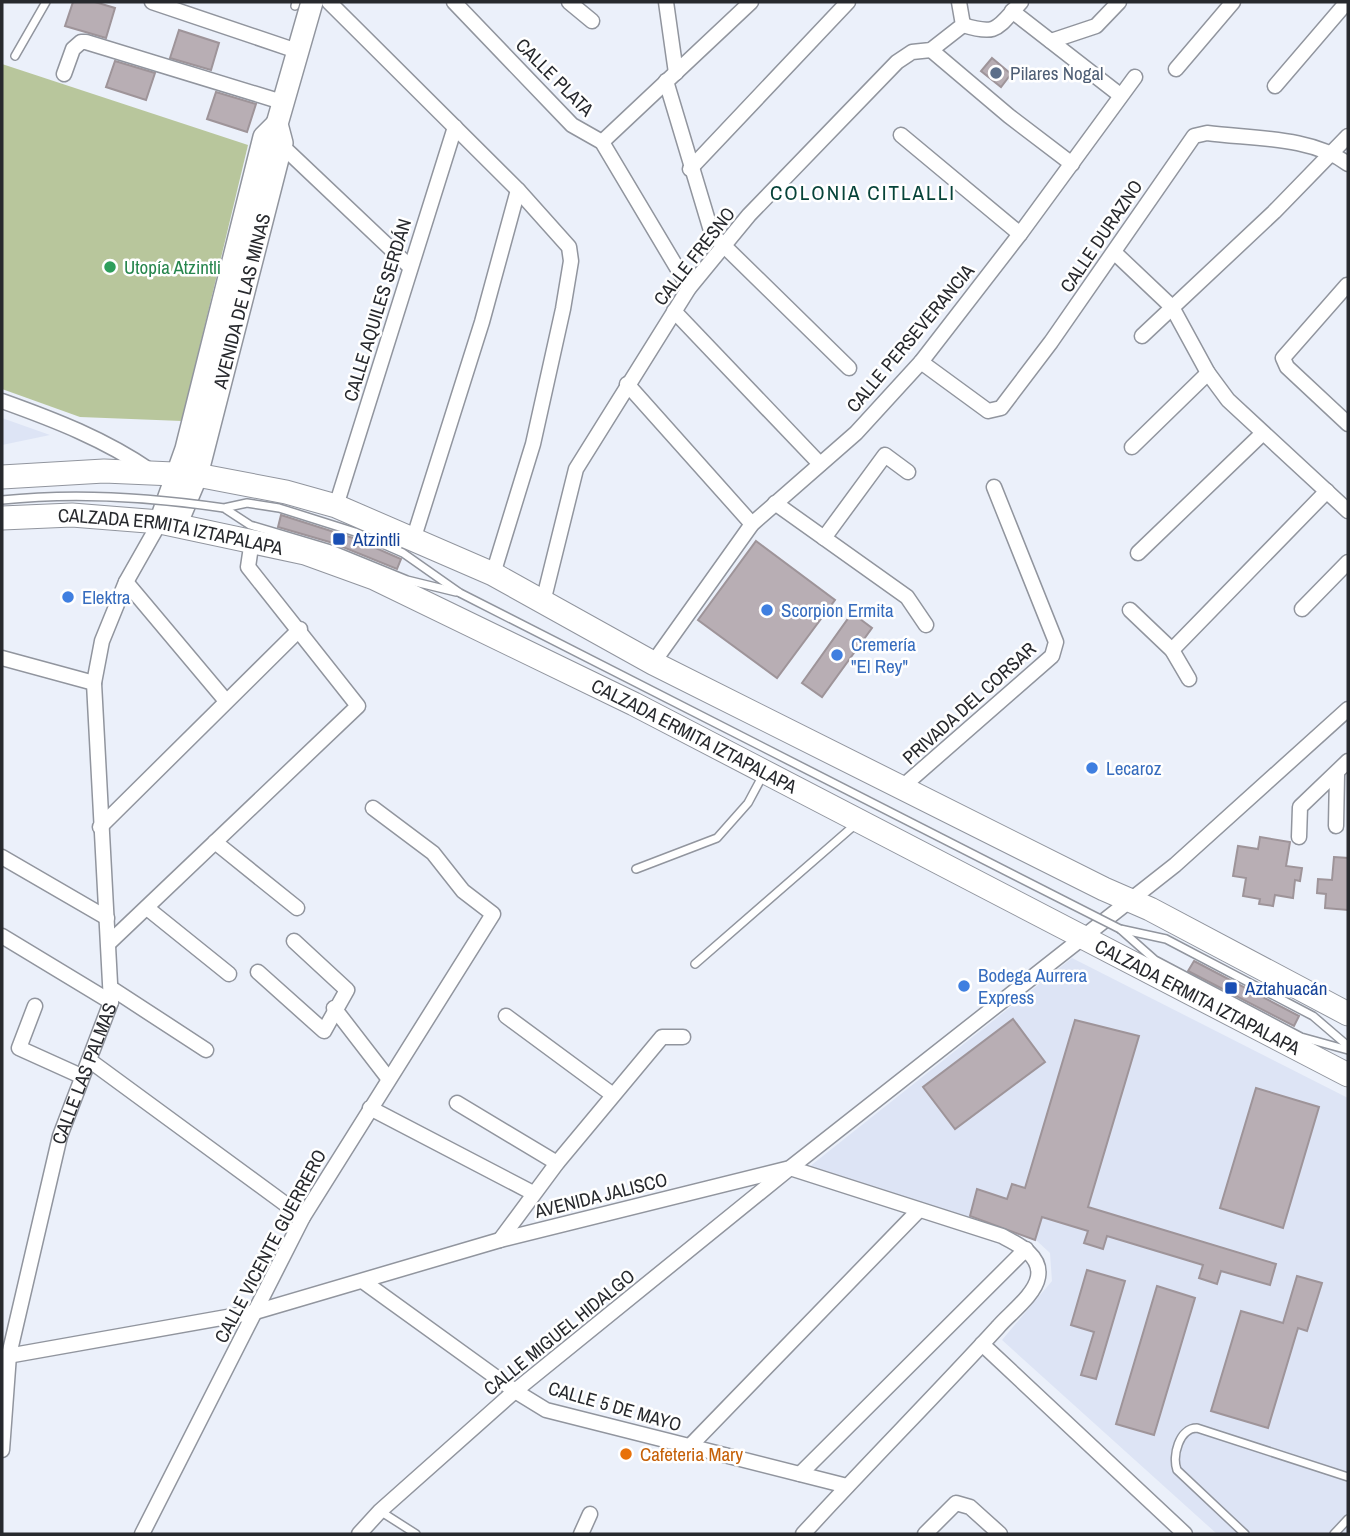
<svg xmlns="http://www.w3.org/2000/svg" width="1350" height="1536" viewBox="0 0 1350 1536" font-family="'Archivo Narrow',sans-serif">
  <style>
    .built { fill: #dde4f5 }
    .green { fill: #b8c69c }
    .building { fill: #b8aeb4; stroke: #9e9499; stroke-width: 2 }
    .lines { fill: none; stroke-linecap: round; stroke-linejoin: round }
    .lane-casing { stroke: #91959e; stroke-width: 10 }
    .street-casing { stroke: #91959e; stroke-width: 17 }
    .secondary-casing { stroke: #91959e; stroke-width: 24 }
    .primary-casing { stroke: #91959e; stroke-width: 25 }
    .lane { stroke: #fff; stroke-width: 7 }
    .street { stroke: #fff; stroke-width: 14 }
    .secondary { stroke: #fff; stroke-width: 21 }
    .primary { stroke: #fff; stroke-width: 23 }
    .lane-bridge-casing { stroke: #91959e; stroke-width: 10; stroke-linecap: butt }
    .lane-bridge { stroke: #fff; stroke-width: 7 }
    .service-dot { fill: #5c6f8a; stroke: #fff; stroke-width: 2.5 }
    .leisure-dot { fill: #2e9e5b; stroke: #fff; stroke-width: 2.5 }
    .transit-dot { fill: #1a4fb4; stroke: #fff; stroke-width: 2.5 }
    .shop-dot { fill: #3f7fe0; stroke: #fff; stroke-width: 2.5 }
    .food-dot { fill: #e8710a; stroke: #fff; stroke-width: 2.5 }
    .labels { text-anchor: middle; stroke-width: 5; stroke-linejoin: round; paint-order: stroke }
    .service-label { font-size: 19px; fill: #4e5e75; stroke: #fff; text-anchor: start }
    .street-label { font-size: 19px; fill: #27292d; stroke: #fff }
    .leisure-label { font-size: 19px; fill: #27864d; stroke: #fff; text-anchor: start }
    .transit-label { font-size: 19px; fill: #164399; stroke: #fff; text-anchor: start }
    .shop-label { font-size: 19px; fill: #366cbe; stroke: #fff; text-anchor: start }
    .food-label { font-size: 19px; fill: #c56008; stroke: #fff; text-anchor: start }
    .neighbourhood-label { font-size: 21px; letter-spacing: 2px; fill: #064339; stroke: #fff }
  </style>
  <rect width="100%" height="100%" fill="#ebf0fa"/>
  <g class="built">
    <path d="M2,418L50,435L2,445Z"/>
    <path d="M1072,958L1348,1098V1534H1217L1002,1340L1052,1281L1050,1253L1037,1241L809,1167Z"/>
  </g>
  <path class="green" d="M2,64L248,145L182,421L80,417L2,389Z"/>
  <g class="building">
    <path d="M73,2H95L115,8L106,38L65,26Z"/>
    <path d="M179,30L219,43L211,70L170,58Z"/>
    <path d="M992,58L1011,74L1001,87L981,71Z"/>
    <path d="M115,61L155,73L146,100L106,87Z"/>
    <path d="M216,92L256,104L247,132L207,119Z"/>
    <path d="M281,515L353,538L401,559L397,569L333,543L278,527Z"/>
    <path d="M756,541L835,600L777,678L698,620Z"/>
    <path d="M852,613L872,628L822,697L802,683Z"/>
    <path d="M1260,837L1290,842L1286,866L1302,868L1300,881L1295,880L1293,898L1275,895L1273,906L1259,904L1260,899L1243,896L1246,878L1233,876L1238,846L1258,849Z"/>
    <path d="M1334,857L1348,858V910L1325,908L1326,894L1317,893L1318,879L1332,880Z"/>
    <path d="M1194,961L1299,1016L1294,1026L1188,971Z"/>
    <path d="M1013,1019L1045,1062L955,1129L923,1087Z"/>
    <path d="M1075,1020L1139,1036L1088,1207L1276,1264L1270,1285L1221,1271L1217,1284L1199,1278L1203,1265L1107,1236L1103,1249L1084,1243L1088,1231L1042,1217L1035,1240L970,1216L977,1189L1007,1199L1012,1184L1025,1188Z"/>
    <path d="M1256,1088L1319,1107L1283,1228L1220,1208Z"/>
    <path d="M1087,1270L1125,1281L1096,1379L1081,1375L1094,1332L1071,1325Z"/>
    <path d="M1297,1276L1322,1283L1307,1331L1298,1328L1268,1428L1211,1411L1241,1311L1283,1323Z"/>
    <path d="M1157,1286L1195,1298L1154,1435L1116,1424Z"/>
  </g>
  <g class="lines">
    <g class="lane-casing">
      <g id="lane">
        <path d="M295,6L296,2"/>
        <path d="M15,56L46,2"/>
        <path d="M224,508L247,503L279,508L355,532L403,553L460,593"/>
        <path d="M224,508L250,525L331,549L407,580L456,592"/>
        <path d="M636,869L717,838L748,803L763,775"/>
        <path d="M1120,929L1155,960L1301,1037L1348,1050"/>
        <path d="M1120,929L1166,939L1313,1016L1348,1046"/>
        <path d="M695,964L857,823"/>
        <path d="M380,1511L416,1534"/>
        <path d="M1245,1534L1177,1470C1172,1456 1179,1428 1197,1428L1348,1477"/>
        <path d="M1334,1534L1348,1519"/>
      </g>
    </g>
    <g class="street-casing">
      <g id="street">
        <path d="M152,2L297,51"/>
        <path d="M329,2L518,190L569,247L571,261L563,309L533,444L493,574"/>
        <path d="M454,2L572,125L602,142L689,288"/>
        <path d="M569,2L592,21"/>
        <path d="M666,2L676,73"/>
        <path d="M1012,11L1120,95"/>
        <path d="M963,25C998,36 997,28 1021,2"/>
        <path d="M1051,41L1096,26L1119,2"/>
        <path d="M931,50L1009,116L1072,164"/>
        <path d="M1176,69L1233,2"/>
        <path d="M64,74L73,49L81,42H86L282,102"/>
        <path d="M666,81L712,234L849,368"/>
        <path d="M1275,86L1347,2"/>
        <path d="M901,135L1020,234"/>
        <path d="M278,142L410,267"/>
        <path d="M602,142L751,2"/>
        <path d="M690,169L848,2"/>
        <path d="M1115,253L1172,307L1208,373L1228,400L1348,511"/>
        <path d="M1347,285L1283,358L1287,367L1348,424"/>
        <path d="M674,311L820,464"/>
        <path d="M1142,336L1274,212L1348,136"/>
        <path d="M921,362L988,411L1001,408L1051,342L1194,136L1207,133C1252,139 1311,136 1348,164"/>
        <path d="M627,384L752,524"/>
        <path d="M2,401C55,420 104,439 151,471"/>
        <path d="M1132,447L1208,373"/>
        <path d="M775,503L907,597L926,625"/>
        <path d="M336,506L455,127"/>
        <path d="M414,537L482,322L518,190"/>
        <path d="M824,538L885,455L908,472"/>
        <path d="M1138,553L1263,433"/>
        <path d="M126,582L226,701"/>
        <path d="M543,602L576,469L689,288L749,215L897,62L912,52L931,50L963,25L959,2"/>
        <path d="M1302,609L1348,562"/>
        <path d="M1130,610L1172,650L1189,679"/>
        <path d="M1172,650L1327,491"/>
        <path d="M2,658L94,683"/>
        <path d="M653,663L752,524L856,433L921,362L1020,234L1135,77"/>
        <path d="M901,788L1052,656L1056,642L994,487"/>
        <path d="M1336,826L1337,774"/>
        <path d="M100,827L300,629"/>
        <path d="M1299,837L1300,807L1348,761"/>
        <path d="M215,842L297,908"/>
        <path d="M2,857L107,918"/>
        <path d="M147,908L229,974"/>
        <path d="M2,936L111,1002"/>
        <path d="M110,942L358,706L248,567L252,540"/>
        <path d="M258,972L324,1031L347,990L294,941"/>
        <path d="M111,988L206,1050"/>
        <path d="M35,1006L19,1048L81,1076"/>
        <path d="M334,1008L388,1078"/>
        <path d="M506,1016L613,1095"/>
        <path d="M89,1060L303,1217"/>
        <path d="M457,1103L557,1163"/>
        <path d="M370,1108L533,1193"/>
        <path d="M500,1240L557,1163L662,1037H683"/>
        <path d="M364,1282L515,1391L546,1410L847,1486"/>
        <path d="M982,1344L1185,1534"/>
        <path d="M2,1357L255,1312L500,1240L790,1168L1175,865L1348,709"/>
        <path d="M689,1447L919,1210"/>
        <path id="s1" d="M2,1450L9,1355L60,1136L111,1002L94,683L102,641L126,582L160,522"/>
        <path d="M800,1474L1026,1249"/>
        <path d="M142,1534L303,1217L493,914L463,891L433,853L373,808"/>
        <path d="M359,1534L380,1511L515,1391L790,1168L1002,1236C1017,1244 1042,1255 1038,1277C1035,1295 1009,1314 998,1327C934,1397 867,1464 803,1534"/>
        <path d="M581,1534L590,1514"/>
        <path d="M925,1534L956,1503L970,1507L1000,1534"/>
      </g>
    </g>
    <g class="secondary-casing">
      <g id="secondary">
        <path d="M160,522L186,449L264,137L277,124"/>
        <path id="s2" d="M176,525L197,475L282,143L277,124L312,2"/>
      </g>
    </g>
    <g class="primary-casing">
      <g id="primary">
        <path d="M2,477L104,471L197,475L286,492L336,506L493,574L653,663L1104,889L1150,909L1348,1014"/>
        <path id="s3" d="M2,518L72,515L160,522L305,553L374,578L634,704L1348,1075"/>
      </g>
    </g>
    <use href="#lane" class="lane"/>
    <use href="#street" class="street"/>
    <use href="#secondary" class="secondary"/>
    <use href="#primary" class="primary"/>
    <g class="lane-bridge-casing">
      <g id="lane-bridge">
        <path d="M2,500C76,492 150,497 224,508"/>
        <path d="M460,593L1120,929"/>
      </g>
    </g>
    <use href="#lane-bridge" class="lane-bridge"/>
  </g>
  <circle class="service-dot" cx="996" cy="73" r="7"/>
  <circle class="leisure-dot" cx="110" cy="267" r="7"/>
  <g class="transit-dot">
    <rect x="332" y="532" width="14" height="14" rx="3.5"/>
    <rect x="1224" y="981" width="14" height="14" rx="3.5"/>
  </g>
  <g class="shop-dot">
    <circle cx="68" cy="597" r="7"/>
    <circle cx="767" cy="610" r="7"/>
    <circle cx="837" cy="655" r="7"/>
    <circle cx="1092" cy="768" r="7"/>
    <circle cx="964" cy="986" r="7"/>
  </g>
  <circle class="food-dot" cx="626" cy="1454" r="7"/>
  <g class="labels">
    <g class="service-label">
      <text x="1010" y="80">Pilares Nogal</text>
    </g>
    <g class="street-label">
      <text transform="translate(555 77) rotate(45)" y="7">CALLE PLATA</text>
      <text transform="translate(1101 236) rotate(-56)" y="7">CALLE DURAZNO</text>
      <text transform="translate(694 256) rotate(-52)" y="7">CALLE FRESNO</text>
      <text dy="7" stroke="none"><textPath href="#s2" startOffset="234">AVENIDA DE LAS MINAS</textPath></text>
      <text transform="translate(377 310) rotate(-73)" y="7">CALLE AQUILES SERDÁN</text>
      <text transform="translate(910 338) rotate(-50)" y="7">CALLE PERSEVERANCIA</text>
      <text dy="7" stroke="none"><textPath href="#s3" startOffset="170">CALZADA ERMITA IZTAPALAPA</textPath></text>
      <text transform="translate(969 703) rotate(-42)" y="7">PRIVADA DEL CORSAR</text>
      <text dy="7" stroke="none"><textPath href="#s3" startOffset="737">CALZADA ERMITA IZTAPALAPA</textPath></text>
      <text dy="7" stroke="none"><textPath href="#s3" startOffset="1304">CALZADA ERMITA IZTAPALAPA</textPath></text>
      <text dy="7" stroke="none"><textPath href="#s1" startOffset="387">CALLE LAS PALMAS</textPath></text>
      <text transform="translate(601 1195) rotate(-14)" y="7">AVENIDA JALISCO</text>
      <text transform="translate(270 1246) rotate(-62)" y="7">CALLE VICENTE GUERRERO</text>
      <text transform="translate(559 1332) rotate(-39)" y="7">CALLE MIGUEL HIDALGO</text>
      <text transform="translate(615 1406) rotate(16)" y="7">CALLE 5 DE MAYO</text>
    </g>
    <g class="leisure-label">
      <text x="124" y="274">Utopía Atzintli</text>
    </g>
    <g class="transit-label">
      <text x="353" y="546">Atzintli</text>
      <text x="1245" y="995">Aztahuacán</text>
    </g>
    <g class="shop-label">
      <text x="82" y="604">Elektra</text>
      <text x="781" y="617">Scorpion Ermita</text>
      <text x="851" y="651">Cremería<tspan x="851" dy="22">"El Rey"</tspan></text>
      <text x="1106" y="775">Lecaroz</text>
      <text x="978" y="982">Bodega Aurrera<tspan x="978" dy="22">Express</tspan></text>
    </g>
    <g class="food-label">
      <text x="640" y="1461">Cafeteria Mary</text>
    </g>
    <g class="neighbourhood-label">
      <text x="863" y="200">COLONIA CITLALLI</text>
    </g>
  </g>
  <rect width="1350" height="1536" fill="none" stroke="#27292d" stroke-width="7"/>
</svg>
